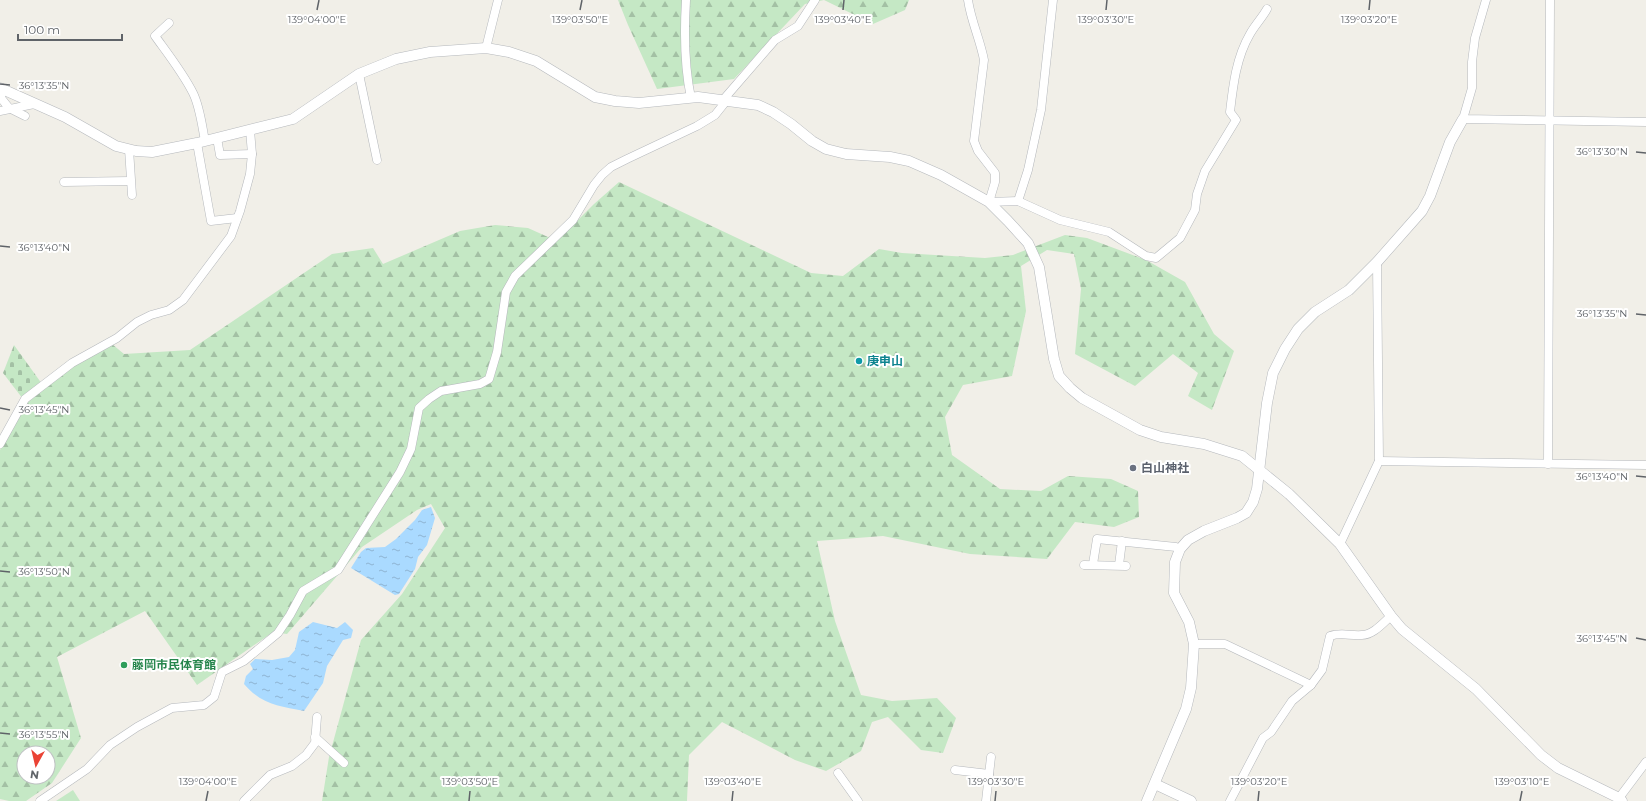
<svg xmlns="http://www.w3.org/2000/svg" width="1646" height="801" viewBox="0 0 1646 801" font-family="Montserrat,'Noto Sans JP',sans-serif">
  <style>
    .forest { fill: url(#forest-firs); fill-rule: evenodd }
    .cemetery { fill: url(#cemetery-stones) }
    .pitch { fill: #c5e8c5 }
    .water { fill: url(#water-ripples) }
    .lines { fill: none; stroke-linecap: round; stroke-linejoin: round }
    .minor-casing { stroke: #b5b8bc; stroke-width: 9 }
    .tertiary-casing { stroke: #b5b8bc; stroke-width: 11 }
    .minor { stroke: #fff; stroke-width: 8 }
    .tertiary { stroke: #fff; stroke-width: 10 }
    .ticks { fill: none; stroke: #5f6368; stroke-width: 1.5 }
    .culture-dot { fill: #0f9aa8; stroke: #fff; stroke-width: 1.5 }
    .worship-dot { fill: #6b7280; stroke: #fff; stroke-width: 1.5 }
    .leisure-dot { fill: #2e9e5b; stroke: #fff; stroke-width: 1.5 }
    .labels { text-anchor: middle; stroke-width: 4; stroke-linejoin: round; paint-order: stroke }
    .culture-label { font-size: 12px; font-weight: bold; fill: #0d838f; stroke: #fff; text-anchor: start }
    .worship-label { font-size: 12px; font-weight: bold; fill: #5b616d; stroke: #fff; text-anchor: start }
    .leisure-label { font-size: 12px; font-weight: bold; fill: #27864d; stroke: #fff; text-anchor: start }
    .ticks-label { font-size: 10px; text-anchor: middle; fill: #5f6368; stroke: #fff; stroke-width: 4; stroke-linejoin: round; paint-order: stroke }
  </style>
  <defs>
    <pattern id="forest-firs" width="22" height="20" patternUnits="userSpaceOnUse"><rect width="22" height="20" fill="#c5e8c5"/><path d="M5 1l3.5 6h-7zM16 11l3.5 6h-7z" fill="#a3c0a4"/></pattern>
    <pattern id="cemetery-stones" width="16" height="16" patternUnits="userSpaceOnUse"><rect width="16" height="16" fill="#c5e8c5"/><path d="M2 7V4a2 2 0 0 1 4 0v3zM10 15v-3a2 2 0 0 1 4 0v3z" fill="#a3c0a4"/></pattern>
    <pattern id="water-ripples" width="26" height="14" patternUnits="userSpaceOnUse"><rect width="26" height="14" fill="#aadaff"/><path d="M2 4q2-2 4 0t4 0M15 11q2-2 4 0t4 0" fill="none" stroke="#8eb4d2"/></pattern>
  </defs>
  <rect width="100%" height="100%" fill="#f1efe8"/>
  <g class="forest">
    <path d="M618,0H909L905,10L873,24L824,0L805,4L734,79L657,89L628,25Z"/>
    <path d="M619,182L811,273L843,276L879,249L902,253L985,258L1013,255L1065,235L1087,238L1146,260L1185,282L1214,334L1234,351L1212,410L1188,396L1198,373L1173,354L1135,386L1075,354L1081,289L1074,254L1047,250L1021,266L1026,311L1012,376L963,385L945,417L952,455L1000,489L1041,491L1068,476L1111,479L1138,491L1139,517L1114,527L1075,522L1047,559L970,554L883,536L817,541L835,621L861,695L892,701L937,698L956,718L943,753L921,750L888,717L872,722L861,751L826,771L795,760L722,722L689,755L687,801H322L329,757L361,640L402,594L445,528L431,504L417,510L362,547L287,634L273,632L197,685L145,611L57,657L81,738L52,783L26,801H9L0,799V450L28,402L75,365L112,344L124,354L190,350L332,254L373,248L383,264L460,231L495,225L528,228L548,237L564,234L594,204ZM24,753H48V777H24Z"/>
  </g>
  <path class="cemetery" d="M14,345L42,384L23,399L3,373Z"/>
  <path class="pitch" d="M73,790L80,801H56Z"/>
  <g class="water">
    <path d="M431,507L435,518L427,545L418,557L415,569L399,594L395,595L351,568L361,552L366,548L385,547L396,539L415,520L422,510Z"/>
    <path d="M313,622L337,628L345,622L353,630L351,638L343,640L327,666L323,683L304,711C279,706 262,705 244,684L246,676L253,669L250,664L255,659L272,660L289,657L295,650L299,632Z"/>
  </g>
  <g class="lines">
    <g class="minor-casing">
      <g id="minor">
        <path d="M686,0C684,33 684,65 691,98"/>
        <path d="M968,0C971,21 980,39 984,60L974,141L978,151L995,173V182L989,202L1018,201L1060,220L1109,232L1146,256L1156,258L1180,238L1195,210L1197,194L1205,171L1236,120L1230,112C1233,86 1236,58 1250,34C1255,25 1262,18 1267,9"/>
        <path d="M1486,0L1475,38L1472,62V88L1463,119L1646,122"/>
        <path d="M169,23L155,36C168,54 183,73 193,93C200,107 202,126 205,141"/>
        <path d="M486,48L498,0"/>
        <path d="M359,74L377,160"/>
        <path d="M2,89L1,98L9,108L25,116"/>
        <path d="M723,100L775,40L798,26L815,0"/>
        <path d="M0,111L34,104"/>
        <path d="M217,138L220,155L252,154"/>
        <path d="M197,143L211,221L237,218"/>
        <path d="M129,149L132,195"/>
        <path d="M64,182L130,181"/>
        <path d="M1018,201L1028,170L1041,110L1053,0"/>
        <path d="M0,444L25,399L72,363L117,338L137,322L151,315L169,310L183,300L231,236L240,211L250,174L252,154L250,130"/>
        <path d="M1379,461L1646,465"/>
        <path d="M1548,464L1550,0"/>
        <path d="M1340,544L1379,461L1377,262"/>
        <path d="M1093,564L1097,539L1176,547L1180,549"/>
        <path d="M1084,565L1126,566"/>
        <path d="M1119,565L1122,541"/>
        <path d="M1194,644H1225L1311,685"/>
        <path d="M315,737L344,763"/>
        <path d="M955,770L989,774"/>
        <path d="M838,773L858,801"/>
        <path d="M1619,798L1646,762"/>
        <path d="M40,801L87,769L110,745L137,727L172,708L204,705L214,697L222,672L244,661L278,633L290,615L303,591L338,570L400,472L411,449L419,408L429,399L441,391L480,384L489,379L497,352L506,292L515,276L573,220L594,185L602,175L611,167L627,159L697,126L715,115L727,100"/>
        <path d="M244,801L270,775L292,766L306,755L315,743L317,717"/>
        <path d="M986,801L991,757"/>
        <path d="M1230,801L1263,738L1271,732L1292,701L1311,685L1322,670L1330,636C1341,632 1350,636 1362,635C1373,635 1383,623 1391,616"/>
      </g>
    </g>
    <g class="tertiary-casing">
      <g id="tertiary">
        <path d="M0,88L65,117L116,146L136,151L152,152L197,143L293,119L359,74L396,59L430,52L486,48L509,52L536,61L595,97L615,101L639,103L698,97L758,105L773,112L791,124L812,141L826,149L846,154L890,157L909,161L941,175L989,202L1008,221L1028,243L1039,267L1054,359L1059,376L1070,388L1082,398L1140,430L1161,437L1204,444L1242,456L1289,494L1340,544L1391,616L1402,629L1476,689L1541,755L1558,768L1619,798L1622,801"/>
        <path d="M1155,784L1191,801"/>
        <path d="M1147,801L1186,709L1191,688L1194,644L1189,622L1174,593L1175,562L1180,549L1188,540L1204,531L1237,518L1246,513L1253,502L1257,489L1267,403L1273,373L1285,349L1298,329L1315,312L1349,290L1377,262L1422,211L1430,196L1450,142L1463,119"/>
      </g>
    </g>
    <use href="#minor" class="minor"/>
    <use href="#tertiary" class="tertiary"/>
  </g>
  <path class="ticks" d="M317,10L319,0M580,10L582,0M843,10L844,0M1106,10L1107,0M1369,10L1370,0M0,84L10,85M1636,152L1646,153M0,246L10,247M1636,314L1646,315M0,408L10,410M1636,476L1646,477M0,571L10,572M1636,638L1646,640M0,733L10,734M206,801L208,791M469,801L470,791M732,801L733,791M995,801L996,791M1258,801L1259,791M1520,801L1522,791"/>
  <circle class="culture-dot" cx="859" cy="361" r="4"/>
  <circle class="worship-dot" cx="1133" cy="468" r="4"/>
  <circle class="leisure-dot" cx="124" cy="665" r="4"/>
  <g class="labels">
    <g class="culture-label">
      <text x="867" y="365">庚申山</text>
    </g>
    <g class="worship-label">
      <text x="1141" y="472">白山神社</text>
    </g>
    <g class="leisure-label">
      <text x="132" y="669">藤岡市民体育館</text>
    </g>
  </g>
  <g class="ticks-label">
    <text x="317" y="23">139°04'00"E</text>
    <text x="580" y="23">139°03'50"E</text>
    <text x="843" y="23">139°03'40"E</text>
    <text x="1106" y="23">139°03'30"E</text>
    <text x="1369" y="23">139°03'20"E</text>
    <text x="44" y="89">36°13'35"N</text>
    <text x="1602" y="155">36°13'30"N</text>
    <text x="44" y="251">36°13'40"N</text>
    <text x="1602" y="317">36°13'35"N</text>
    <text x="44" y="413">36°13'45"N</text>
    <text x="1602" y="480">36°13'40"N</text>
    <text x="44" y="575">36°13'50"N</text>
    <text x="1602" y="642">36°13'45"N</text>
    <text x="44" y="738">36°13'55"N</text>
    <text x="208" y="785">139°04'00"E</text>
    <text x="470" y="785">139°03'50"E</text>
    <text x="733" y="785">139°03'40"E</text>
    <text x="996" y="785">139°03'30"E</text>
    <text x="1259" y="785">139°03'20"E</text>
    <text x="1522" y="785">139°03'10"E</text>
  </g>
  <g transform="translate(36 765) rotate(188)"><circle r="19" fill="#ffffff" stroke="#bfc1c3"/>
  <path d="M0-3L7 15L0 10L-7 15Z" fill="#ea4335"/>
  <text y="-6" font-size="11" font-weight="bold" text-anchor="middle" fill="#5f6368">N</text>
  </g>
  <path d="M18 34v6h104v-6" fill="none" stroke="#5f6368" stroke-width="2"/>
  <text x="24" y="34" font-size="12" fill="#5f6368" stroke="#ffffff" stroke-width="3" paint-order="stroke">100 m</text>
</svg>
